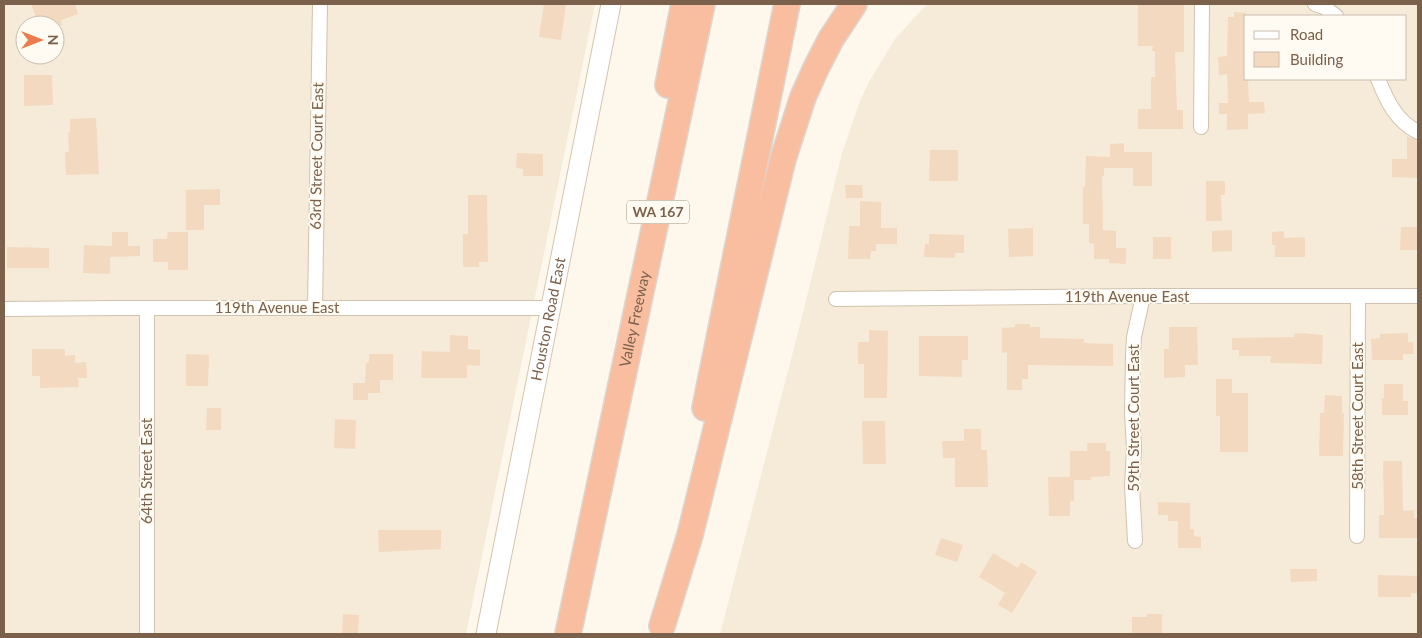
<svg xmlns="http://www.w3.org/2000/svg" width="1422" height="638" viewBox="0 0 1422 638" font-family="Lato,sans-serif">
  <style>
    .residential { fill: #f6ebd8; fill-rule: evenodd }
    .building { fill: #f4d9c1 }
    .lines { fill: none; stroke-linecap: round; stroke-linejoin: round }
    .street-casing { stroke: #d2c1af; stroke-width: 16 }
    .secondary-casing { stroke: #d7c3ae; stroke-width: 21 }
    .highway-casing { stroke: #ddd6d0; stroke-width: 28 }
    .street { stroke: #fff; stroke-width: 14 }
    .secondary { stroke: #fff; stroke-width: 19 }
    .highway { stroke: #f9bea0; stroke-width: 25 }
    .labels { text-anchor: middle; stroke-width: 4; stroke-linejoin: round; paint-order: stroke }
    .shield { fill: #fffbf2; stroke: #a38e7d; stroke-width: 1 }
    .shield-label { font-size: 14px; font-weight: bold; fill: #7b604b }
    .street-label { font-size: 15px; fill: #7b604b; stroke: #fffbf2 }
  </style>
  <rect width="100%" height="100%" fill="#fdf8eb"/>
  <g class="residential">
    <path d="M4,4H595L466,634H4ZM25,25H55V55H25Z"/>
    <path d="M927,4H1418V634H720L803,313L842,153L860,101L870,80L895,39ZM1246,16H1406V79H1246Z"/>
  </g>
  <g class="building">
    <path d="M31,4H75L78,14L61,20L62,25H39Z"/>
    <path d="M544,4H566L561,40L539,37Z"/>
    <path d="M1138,4H1184V52H1175L1177,110H1183V129H1138V109H1151V77H1155V51H1152L1153,46H1138Z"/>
    <path d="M1234,12L1246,13V79H1248L1249,102H1264L1265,113L1248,114V129L1227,130V114H1219V103H1228L1227,74L1219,75L1218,57L1227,56L1228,17H1234Z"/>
    <path d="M24,75H52L53,105L24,106Z"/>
    <path d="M96,118L99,174L66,175L65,152H69L68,132H70V119Z"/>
    <path d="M1407,136L1418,141V178L1392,177V159H1407Z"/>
    <path d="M1124,143V152H1152V186H1133V168H1104V176H1102L1103,230L1116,231V248H1126V264L1109,263V259H1094V244L1089,243V224H1083V187H1085L1086,156L1110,157V144Z"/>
    <path d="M930,150H958V181H929Z"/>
    <path d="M517,153L543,154V176H523V169L516,168Z"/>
    <path d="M1206,181H1225V195H1221L1222,221H1206Z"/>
    <path d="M845,185H862L863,198H846Z"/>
    <path d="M220,189V205H204V230H186V190Z"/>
    <path d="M468,195H487L488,262H479V267H463V234H468Z"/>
    <path d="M860,201L881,202V228H897V244H876V251H871L870,259H848L849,226H860Z"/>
    <path d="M1401,227H1418V250H1400Z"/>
    <path d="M1033,228V256L1009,257L1008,229Z"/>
    <path d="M1232,230V251L1212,252V231Z"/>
    <path d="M1284,231V238L1305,237V257H1275V245H1272V232Z"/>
    <path d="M112,232H128V246H140V256L110,257V274L83,273L84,245L112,246Z"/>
    <path d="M168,232H188V270H168V262H153V239H167Z"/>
    <path d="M929,234L964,235V253H955V258L924,257L925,244H929Z"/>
    <rect x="1153" y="237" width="18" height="22"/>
    <path d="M7,247L49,248V268H7Z"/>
    <path d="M1015,324H1030V327H1040V338L1084,339V343L1113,344V366L1028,365V379H1022V390H1007V352L1002,353V328L1015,327Z"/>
    <path d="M1169,327H1197L1198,365H1185V377L1164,378V349H1169Z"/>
    <path d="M869,330L888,331L887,398H864V364H858V342H869Z"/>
    <path d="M1301,333L1323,335L1322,364L1270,363L1271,356H1239V350H1232V338L1294,337V334Z"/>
    <path d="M1408,333V342H1413L1414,354H1403V360H1372L1371,339L1380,338V334Z"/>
    <path d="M450,335L468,336V349L480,350V366L467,365V378H421L422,351L450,352Z"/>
    <path d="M919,336H968V360H962V377L919,376Z"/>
    <path d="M32,349H65V356L75,355V363L86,362L87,378H78L79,387L40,388V376H32Z"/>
    <path d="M186,354L209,355L208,386H186Z"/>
    <path d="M369,354H393V380H380V393H368V400H353V383H365L366,363H369Z"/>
    <path d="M1216,379H1232V393H1248V452H1220V416H1216Z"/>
    <path d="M1384,384H1403V401H1408V415H1382V398H1384Z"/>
    <path d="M1325,395L1342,396V413H1344L1343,456H1319L1320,413H1324Z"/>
    <path d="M207,408H221V430H206Z"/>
    <path d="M335,419L356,420L355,449L334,448Z"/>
    <path d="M862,421H885L886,464H863Z"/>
    <path d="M964,429H981V450H987L988,487H955V458H943L942,441H964Z"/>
    <path d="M1087,443H1106V451H1110V476L1091,477V480H1074V501H1070V516H1049L1048,477H1070V451H1087Z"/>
    <path d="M1383,461H1402L1403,511L1414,510V518H1417L1418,538H1379V515H1384Z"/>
    <path d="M1158,502L1190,503V529H1194V536L1201,537V548H1178V521H1168V515H1158Z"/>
    <path d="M378,530H441V549L379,552Z"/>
    <path d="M941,538L963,545L957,562L935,555Z"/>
    <path d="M993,553L1018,568L1021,562L1037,572L1012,613L998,605L1005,593L979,577Z"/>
    <path d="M1290,569H1317V581L1291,582Z"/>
    <path d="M1378,575L1418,576V593H1411V597H1378Z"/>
    <path d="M343,614L359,615L358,634H342Z"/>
    <path d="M1147,614H1162V634H1132V617H1147Z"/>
  </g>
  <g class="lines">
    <g class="street-casing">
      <g id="street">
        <path d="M1315,4L1324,7L1336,16"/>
        <path d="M1378,79C1387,101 1396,121 1418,132"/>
        <path d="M1201,127L1202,4"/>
        <path d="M836,299L1143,296H1418"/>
        <path d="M147,308V634"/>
        <path d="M315,308L320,4"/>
        <path d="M4,309L116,308H550"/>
        <path d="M1357,536L1358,296"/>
        <path d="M1135,541L1132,486L1134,449L1132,412L1133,356L1134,337L1143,296"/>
      </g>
    </g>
    <g class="secondary-casing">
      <g id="secondary">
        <path id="s1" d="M486,634L611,4"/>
      </g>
    </g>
    <g class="highway-casing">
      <g id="highway">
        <path d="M668,85L684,4"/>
        <path d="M705,408L787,4"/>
        <path d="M662,626L690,535L783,159L803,97L816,68L831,39L854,4"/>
        <path id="s2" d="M568,634L702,4"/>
      </g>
    </g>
    <use href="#street" class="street"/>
    <use href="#secondary" class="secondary"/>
    <use href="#highway" class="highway"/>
  </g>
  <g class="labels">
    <rect class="shield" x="627" y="200.5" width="62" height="23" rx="4"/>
    <g class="shield-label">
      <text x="658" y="217">WA 167</text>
    </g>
    <g class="street-label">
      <text transform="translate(317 156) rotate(-89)" y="5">63rd Street Court East</text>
      <text x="1127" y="302">119th Avenue East</text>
      <text x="277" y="313">119th Avenue East</text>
      <text dy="5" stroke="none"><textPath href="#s1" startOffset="321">Houston Road East</textPath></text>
      <text dy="5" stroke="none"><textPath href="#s2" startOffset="322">Valley Freeway</textPath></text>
      <text transform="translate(1358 416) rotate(-90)" y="5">58th Street Court East</text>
      <text transform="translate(1134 418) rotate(-90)" y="5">59th Street Court East</text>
      <text transform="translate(147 471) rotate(-90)" y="5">64th Street East</text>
    </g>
  </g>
  <rect width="1422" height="638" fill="none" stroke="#7b604b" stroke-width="10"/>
  <rect x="1244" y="15" width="162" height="65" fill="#fffbf2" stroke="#cabdaf"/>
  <rect x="1254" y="31" width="25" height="8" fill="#ffffff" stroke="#cabdaf"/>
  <text x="1290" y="40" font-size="15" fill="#7b604b">Road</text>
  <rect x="1254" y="52" width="25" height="15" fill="#f4d9c1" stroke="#cabdaf"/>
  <text x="1290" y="65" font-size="15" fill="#7b604b">Building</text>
  <g transform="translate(40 40) rotate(90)"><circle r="24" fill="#fffbf2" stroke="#cabdaf"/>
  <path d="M0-4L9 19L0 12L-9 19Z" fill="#eb7c4c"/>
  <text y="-8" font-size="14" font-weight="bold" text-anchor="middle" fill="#7b604b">N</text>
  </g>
</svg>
